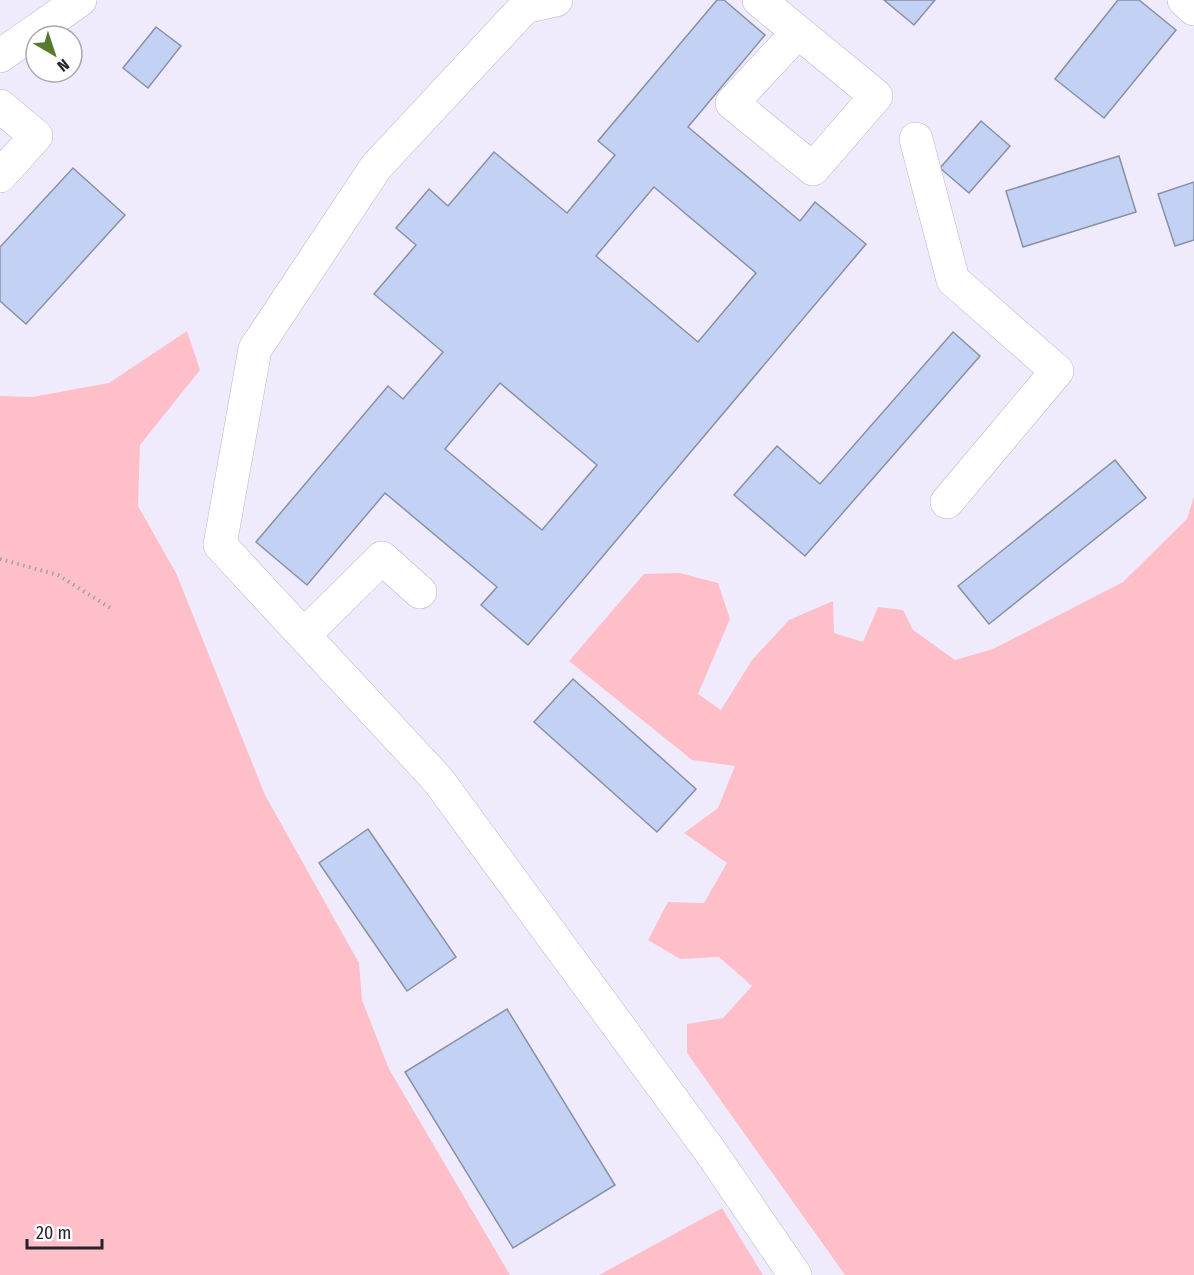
<svg xmlns="http://www.w3.org/2000/svg" width="1194" height="1275" viewBox="0 0 1194 1275" font-family="'Fira Sans Condensed',sans-serif">
  <style>
    .built { fill: #f0ebfc; fill-rule: evenodd }
    .green { fill: #febfc9 }
    .building { fill: #c3d2f4; stroke: #8891a3; stroke-width: 1.5; fill-rule: evenodd }
    .lines { fill: none; stroke-linecap: round; stroke-linejoin: round }
    .minor-casing { stroke: #bab3c8; stroke-width: 34 }
    .path { stroke: #a3a1a7; stroke-width: 4; stroke-dasharray: 1.5 4.5; stroke-linecap: butt }
    .minor { stroke: #fff; stroke-width: 33 }
  </style>
  <rect width="100%" height="100%" fill="#f9f7fc"/>
  <path class="built" d="M0,0H1194V616L1048,1275H401L0,437ZM36,36H72V72H36Z"/>
  <g class="green">
    <path d="M187,331L200,370L140,445L138,506L176,573L265,795L359,963L362,1000L389,1069L510,1275H0V396L32,397L109,383Z"/>
    <path d="M1194,496V1275H845L687,1053V1024L723,1018L752,986L719,957L680,959L648,940L668,902L704,903L727,863L684,833L718,808L735,766L692,760L569,661L644,574L680,573L718,583L730,619L698,694L721,710L752,660L789,620L833,601L834,633L863,642L878,607L903,610L913,630L955,660L993,649L1123,582L1187,519Z"/>
    <path d="M722,1208L763,1275H599Z"/>
  </g>
  <g class="building">
    <path d="M717,0H724L765,35L688,127L800,221L815,202L866,244L528,645L481,605L497,587L385,493L307,585L256,542L388,386L403,399L443,352L374,294L416,245L396,228L429,189L448,206L494,152L567,213L615,155L598,141ZM654,187L756,273L698,342L596,256ZM500,383L597,465L542,530L445,449Z"/>
    <path d="M884,0H935L914,25Z"/>
    <path d="M1118,0H1139L1176,30L1104,118L1055,79Z"/>
    <path d="M156,27L181,46L148,88L123,68Z"/>
    <path d="M981,121L1010,146L969,193L940,168Z"/>
    <path d="M1119,156L1136,212L1023,247L1006,191Z"/>
    <path d="M73,168L125,215L26,324L0,301V247Z"/>
    <path d="M1194,182V240L1175,246L1158,194Z"/>
    <path d="M953,332L980,356L805,556L734,495L777,446L820,484Z"/>
    <path d="M1115,460L1146,498L989,624L958,586Z"/>
    <path d="M573,679L696,789L657,832L534,722Z"/>
    <path d="M368,829L456,957L407,991L319,863Z"/>
    <path d="M507,1009L615,1185L513,1248L405,1072Z"/>
  </g>
  <g class="lines">
    <g class="minor-casing">
      <g id="minor">
        <path d="M556,0L525,7L376,167L255,349L220,545L438,780L710,1151L795,1275"/>
        <path d="M759,0L876,96L813,169L732,103L798,32"/>
        <path d="M1184,0L1194,9"/>
        <path d="M0,56L80,0"/>
        <path d="M0,106L36,136L0,176"/>
        <path d="M916,139L953,280L1057,371L947,502"/>
        <path d="M304,635L382,558L420,592"/>
      </g>
    </g>
    <path class="path" d="M0,559L58,575L112,609"/>
    <use href="#minor" class="minor"/>
  </g>
  <g transform="translate(54 54) rotate(141)"><circle r="28" fill="#ffffff" stroke="#a8a7aa" stroke-width="1.5"/>
  <path d="M0-4.5L10 22L0 15L-10 22Z" fill="#587930"/>
  <text y="-9" font-size="16" font-weight="bold" text-anchor="middle" fill="#26242b">N</text>
  </g>
  <path d="M27 1239v9h75v-9" fill="none" stroke="#26242b" stroke-width="3"/>
  <text x="36" y="1239" font-size="18" fill="#26242b" stroke="#ffffff" stroke-width="4.5" paint-order="stroke">20 m</text>
</svg>
